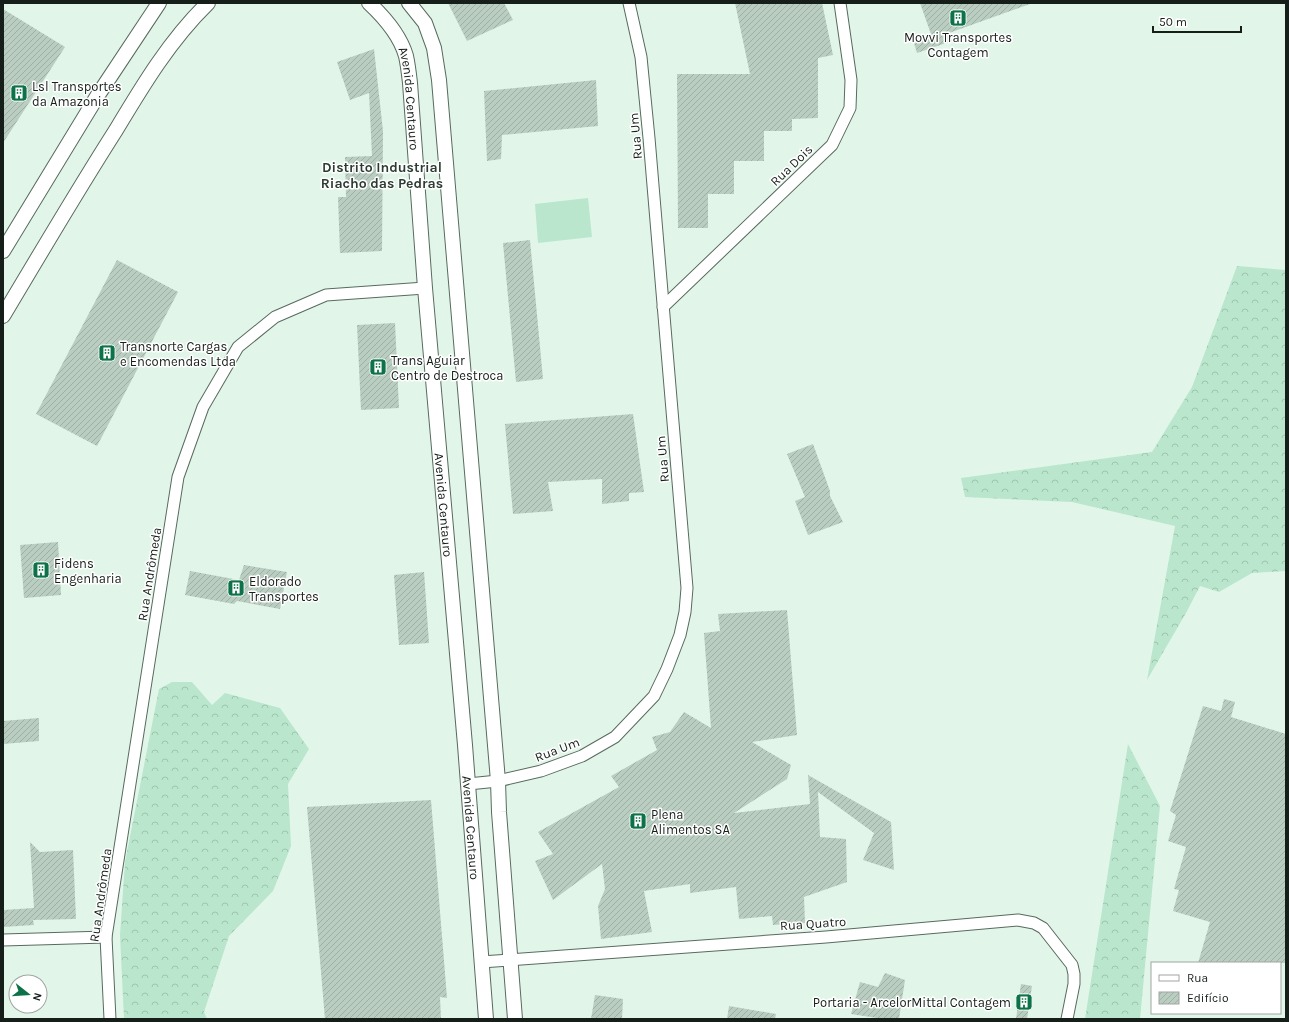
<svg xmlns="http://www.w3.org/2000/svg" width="1289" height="1022" viewBox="0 0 1289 1022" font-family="Karla,sans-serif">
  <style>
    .grass { fill: #b9e6cc }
    .forest { fill: url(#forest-crowns) }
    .building { fill: url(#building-hatch) }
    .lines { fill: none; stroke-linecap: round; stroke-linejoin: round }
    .minor-casing { stroke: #586a60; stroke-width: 13 }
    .tertiary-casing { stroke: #586a60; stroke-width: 16 }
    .minor { stroke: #fff; stroke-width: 11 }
    .tertiary { stroke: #fff; stroke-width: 14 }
    .labels { text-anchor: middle; stroke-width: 3; stroke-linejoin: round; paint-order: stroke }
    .poi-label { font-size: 13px; fill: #161e19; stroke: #fff; text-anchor: start }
    .street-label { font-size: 13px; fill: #161e19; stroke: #fff }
    .neighbourhood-label { font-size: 14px; font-weight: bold; fill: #2b3c32; stroke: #fff }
  </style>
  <defs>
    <pattern id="forest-crowns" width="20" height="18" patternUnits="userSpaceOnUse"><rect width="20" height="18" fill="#b9e6cc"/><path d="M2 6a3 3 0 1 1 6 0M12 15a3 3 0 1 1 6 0" fill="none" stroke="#9ec5af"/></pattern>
    <pattern id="building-hatch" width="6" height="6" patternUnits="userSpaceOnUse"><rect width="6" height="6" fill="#b9cdc1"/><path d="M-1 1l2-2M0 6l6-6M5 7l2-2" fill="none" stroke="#9eb0a5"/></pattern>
  </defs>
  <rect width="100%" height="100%" fill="#e1f6e9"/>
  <path class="grass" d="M588,198L592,237L538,243L535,204Z"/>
  <g class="forest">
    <path d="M1237,266L1286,270V571L1252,573L1219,592L1200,586L1186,613L1147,680L1175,526L1072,502L965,497L961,478L1152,452L1192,387Z"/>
    <path d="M172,682H192L212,705L225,693L280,708L309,749L288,784L291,846L273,891L229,936L204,1012L207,1019H124L120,935L125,862L159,689Z"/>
    <path d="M1128,744L1160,806L1140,1019H1085Z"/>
  </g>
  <g class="building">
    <path d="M448,3H504L513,20L467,41Z"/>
    <path d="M735,3H822L833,55L818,58V118L792,119V131H764V161H734V194H708V228H678L677,74H750Z"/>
    <path d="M920,3H1030V4L949,33L952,41L917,53L914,43L932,37Z"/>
    <path d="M3,9L65,47L3,143Z"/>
    <path d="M374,49L383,131L382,251L340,253L338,197H346L345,157L372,156L369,93L350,100L337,62Z"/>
    <path d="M596,80L598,126L502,135L501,159L487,161L484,91Z"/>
    <path d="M530,240L543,379L516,382L503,243Z"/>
    <path d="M117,260L178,292L97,446L36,414Z"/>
    <path d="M395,323L399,408L361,410L357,325Z"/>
    <path d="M633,414L644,492L629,493V501L602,504V479L548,482L553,511L513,514L505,424Z"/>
    <path d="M813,444L830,491V496L843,522L808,535L795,501L805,497L787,454Z"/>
    <path d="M58,542L61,595L24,598L20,545Z"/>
    <path d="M244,565L287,572L280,609L237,601L234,604L185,595L190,571L239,580Z"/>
    <path d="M424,572L429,643L399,645L394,575Z"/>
    <path d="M787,610L797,735L752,742L791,765L787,779L734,813L810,804L808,775L891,822L894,870L863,860L874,833L818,792L820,837L846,839L847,882L804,897L805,923L773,925L772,916L739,919L736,887L690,893V884L644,891L652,932L601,939L598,906L605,889L602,864L553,900L535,861L553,854L538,832L619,787L611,776L657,750L652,737L670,732L684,712L711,728L704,633L720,631L718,614Z"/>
    <path d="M1224,699L1235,702L1231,717L1286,734V963H1198L1210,922L1173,911L1179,890L1174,889L1186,847L1168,841L1176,815L1170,811L1203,706L1221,711Z"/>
    <path d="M39,718V741L3,744V721Z"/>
    <path d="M431,800L447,998L440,997L441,1019H325L307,807Z"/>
    <path d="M30,842L40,852L73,850L76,919L33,920L34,925L3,927V910L34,908Z"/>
    <path d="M885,973L905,980L899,1019H876L877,1018L851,1014L860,982L878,987Z"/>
    <path d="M1021,984L1032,986L1027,1019H1016Z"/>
    <path d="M595,995L623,999L622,1019H591Z"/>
    <path d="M729,1006L776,1014L775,1019H727Z"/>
  </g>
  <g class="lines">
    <g class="minor-casing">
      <g id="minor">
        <path d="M663,307L832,145L850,108L851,80L840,3"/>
        <path d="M468,784L498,781L541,771L582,756L615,737L654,696L667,669L680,635L685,612L687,588L649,138L641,57L629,3"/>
        <path d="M3,940L106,937"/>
        <path d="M481,962L826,937L1018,920L1034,923L1043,928L1072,965L1074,974V984L1067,1019"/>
        <path d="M110,1019L106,937L178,477L203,407L238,347L275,317L326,295L425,288"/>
      </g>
    </g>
    <g class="tertiary-casing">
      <g id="tertiary">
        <path id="s1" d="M369,3C384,17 400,35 406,56C408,65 409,74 410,83L425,288L465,745L486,1019"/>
        <path d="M409,3L425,23L434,48L439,80L498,781L499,812L515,1019"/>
        <path d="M3,251L98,95L159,3"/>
        <path d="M3,316C40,254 77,191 116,130C143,85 170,40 208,3"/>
      </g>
    </g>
    <use href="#minor" class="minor"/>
    <use href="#tertiary" class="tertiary"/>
  </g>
  <defs>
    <g id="building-square" transform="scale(0.9)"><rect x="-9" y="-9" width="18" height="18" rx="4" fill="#0d7249" stroke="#fff"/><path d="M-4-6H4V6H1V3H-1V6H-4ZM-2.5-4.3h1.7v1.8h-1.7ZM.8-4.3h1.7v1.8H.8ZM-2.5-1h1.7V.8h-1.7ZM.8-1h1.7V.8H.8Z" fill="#fff"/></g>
  </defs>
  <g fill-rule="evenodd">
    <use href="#building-square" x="958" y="18"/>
    <use href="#building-square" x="19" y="93"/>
    <use href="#building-square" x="107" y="353"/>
    <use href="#building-square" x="378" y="367"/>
    <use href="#building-square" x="41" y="570"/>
    <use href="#building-square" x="236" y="588"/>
    <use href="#building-square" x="638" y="821"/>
    <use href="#building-square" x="1024" y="1002"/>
  </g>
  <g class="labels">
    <g class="poi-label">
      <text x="958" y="42" text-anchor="middle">Movvi Transportes<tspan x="958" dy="15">Contagem</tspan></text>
      <text x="32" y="91">Lsl Transportes<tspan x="32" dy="15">da Amazonia</tspan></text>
      <text x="120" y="351">Transnorte Cargas<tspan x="120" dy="15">e Encomendas Ltda</tspan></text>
      <text x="391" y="365">Trans Aguiar<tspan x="391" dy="15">Centro de Destroca</tspan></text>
      <text x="54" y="568">Fidens<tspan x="54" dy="15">Engenharia</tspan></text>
      <text x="249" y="586">Eldorado<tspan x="249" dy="15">Transportes</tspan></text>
      <text x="651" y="819">Plena<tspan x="651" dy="15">Alimentos SA</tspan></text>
      <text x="1011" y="1007" text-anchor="end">Portaria - ArcelorMittal Contagem</text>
    </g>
    <g class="street-label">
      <text dy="5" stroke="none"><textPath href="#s1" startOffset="108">Avenida Centauro</textPath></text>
      <text transform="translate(635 136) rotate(-95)" y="5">Rua Um</text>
      <text transform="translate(791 165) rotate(-44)" y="5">Rua Dois</text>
      <text transform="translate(662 459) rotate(-95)" y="5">Rua Um</text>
      <text dy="5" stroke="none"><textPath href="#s1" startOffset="516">Avenida Centauro</textPath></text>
      <text transform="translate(149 574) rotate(-81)" y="5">Rua Andrômeda</text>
      <text transform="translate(557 749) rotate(-21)" y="5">Rua Um</text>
      <text dy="5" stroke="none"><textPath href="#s1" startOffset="840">Avenida Centauro</textPath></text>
      <text transform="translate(100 895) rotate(-82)" y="5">Rua Andrômeda</text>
      <text transform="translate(813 923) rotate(-4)" y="5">Rua Quatro</text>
    </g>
    <g class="neighbourhood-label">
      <text x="382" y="172">Distrito Industrial<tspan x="382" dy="16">Riacho das Pedras</tspan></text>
    </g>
  </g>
  <rect width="1289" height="1022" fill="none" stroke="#161e19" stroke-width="8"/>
  <rect x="1151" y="962" width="130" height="52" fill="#ffffff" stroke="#a2a5a3"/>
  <rect x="1159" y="975" width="20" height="6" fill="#ffffff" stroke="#a2a5a3"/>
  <text x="1187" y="982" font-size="12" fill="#161e19">Rua</text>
  <rect x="1159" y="992" width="20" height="12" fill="url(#building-hatch)" stroke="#a2a5a3"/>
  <text x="1187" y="1002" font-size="12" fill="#161e19">Edifício</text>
  <g transform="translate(28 994) rotate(107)"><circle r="19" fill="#ffffff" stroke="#a2a5a3"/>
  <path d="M0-3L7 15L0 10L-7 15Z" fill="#0d7249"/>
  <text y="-6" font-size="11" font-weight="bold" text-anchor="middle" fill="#161e19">N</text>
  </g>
  <path d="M1153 26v6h88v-6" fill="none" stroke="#161e19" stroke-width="2"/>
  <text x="1159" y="26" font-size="12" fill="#161e19" stroke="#ffffff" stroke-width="3" paint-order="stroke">50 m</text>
</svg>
